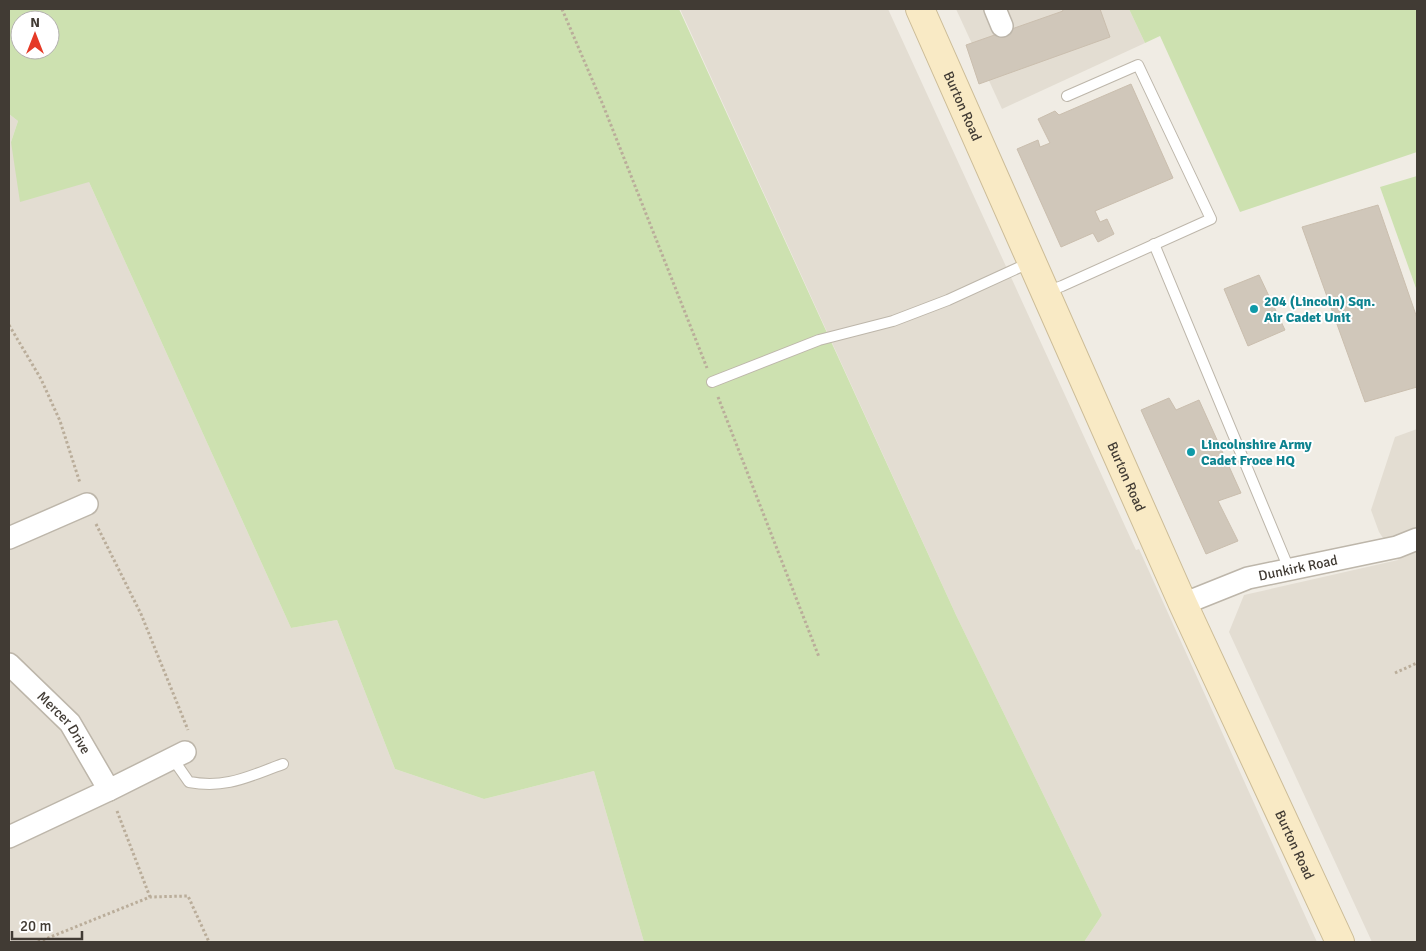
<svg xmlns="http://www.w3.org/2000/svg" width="1426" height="951" viewBox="0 0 1426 951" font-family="Signika,sans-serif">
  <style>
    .residential { fill: #e3ddd2 }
    .green { fill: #cde1b0; fill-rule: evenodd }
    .building { fill: #d0c7ba; stroke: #cabeae }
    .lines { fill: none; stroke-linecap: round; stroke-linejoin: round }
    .lane-casing { stroke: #bdb6aa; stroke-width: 12 }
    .street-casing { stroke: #bdb6aa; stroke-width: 24 }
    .secondary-casing { stroke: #ccbc97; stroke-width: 30 }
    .path { stroke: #baad9a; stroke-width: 3; stroke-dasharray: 2.5 2.5; stroke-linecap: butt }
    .lane { stroke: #fff; stroke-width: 10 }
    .street { stroke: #fff; stroke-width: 21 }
    .secondary { stroke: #f9eac5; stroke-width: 28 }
    .culture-dot { fill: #0f9aa8; stroke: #fff; stroke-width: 2 }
    .labels { text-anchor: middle; stroke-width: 4; stroke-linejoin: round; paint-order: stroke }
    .street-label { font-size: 14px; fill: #413b34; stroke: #fff }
    .culture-label { font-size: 14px; font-weight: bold; fill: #0d838f; stroke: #fff; text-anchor: start }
  </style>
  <rect width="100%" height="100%" fill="#f0ece4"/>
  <g class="residential">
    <path d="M680,9H888L1136,550L1139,549L1317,942H1084L1102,915L956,615Z"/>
    <path d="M956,9H1129L1145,43L1002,109Z"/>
    <path d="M9,114L18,121L11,142L89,182L291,628L337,620L395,769L484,799L594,771L644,942H9Z"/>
    <path d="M1417,429V942H1372L1229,632L1244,595L1398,560L1379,532L1371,510L1395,437Z"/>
  </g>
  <g class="green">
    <path d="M9,9H679L956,615L1102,915L1084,942H644L594,771L484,799L395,769L337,620L291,628L89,182L20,202L11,142L18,121L9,114ZM20,20H50V50H20Z"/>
    <path d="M1129,9H1417V152L1240,212L1160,36L1145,43Z"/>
    <path d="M1417,176V291L1380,187Z"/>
  </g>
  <g class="building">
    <path d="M1062,9H1100L1110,37L979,84L966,45L1063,11Z"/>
    <path d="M1131,84L1173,178L1095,211L1100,222L1107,219L1114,234L1098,242L1093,233L1061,247L1017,149L1038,140L1040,147L1050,143L1038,119L1055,111L1059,115Z"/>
    <path d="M1378,205L1417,318V387L1365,402L1302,227Z"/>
    <path d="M1259,275L1285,330L1248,346L1224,289Z"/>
    <path d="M1169,398L1176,410L1199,400L1241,493L1218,501L1238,541L1206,554L1141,410Z"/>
  </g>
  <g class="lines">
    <g class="lane-casing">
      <g id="lane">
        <path d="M1154,244L1289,569"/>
        <path d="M1046,292L1062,286L1211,219L1138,65L1067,96"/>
        <path d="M712,382L819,340L893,321L948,300L1031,262"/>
        <path d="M173,759L189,782C227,789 249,776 283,764"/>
      </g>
    </g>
    <g class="street-casing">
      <g id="street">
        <path d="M995,9L1002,26"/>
        <path d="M9,538L87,504"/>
        <path id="s1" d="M1183,604L1248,578L1397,547L1417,539"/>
        <path id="s2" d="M9,664L70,723L109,790L185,752"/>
        <path d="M9,837L109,790"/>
      </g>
    </g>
    <g class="secondary-casing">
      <g id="secondary">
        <path id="s3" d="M920,9L1183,604L1340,942"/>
      </g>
    </g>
    <g class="path">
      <path d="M562,9L603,105L707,368"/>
      <path d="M9,325L41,379L60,421L80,483"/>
      <path d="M718,397L819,657"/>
      <path d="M96,524L141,614L188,730"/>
      <path d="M1395,673L1417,663"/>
      <path d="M117,811L150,897"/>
      <path d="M38,942L150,897L188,896L209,942"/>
    </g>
    <use href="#lane" class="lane"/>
    <use href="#street" class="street"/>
    <use href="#secondary" class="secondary"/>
  </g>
  <g class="culture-dot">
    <circle cx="1254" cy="309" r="5"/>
    <circle cx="1191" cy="452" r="5"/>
  </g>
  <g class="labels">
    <g class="street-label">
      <text dy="5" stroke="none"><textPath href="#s3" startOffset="106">Burton Road</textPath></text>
      <text dy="5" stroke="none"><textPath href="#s3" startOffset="511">Burton Road</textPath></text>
      <text dy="5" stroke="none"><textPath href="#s1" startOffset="121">Dunkirk Road</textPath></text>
      <text dy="5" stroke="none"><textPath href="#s2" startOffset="81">Mercer Drive</textPath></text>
      <text dy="5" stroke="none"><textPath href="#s3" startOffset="916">Burton Road</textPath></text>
    </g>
    <g class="culture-label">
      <text x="1264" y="306">204 (Lincoln) Sqn.<tspan x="1264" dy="16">Air Cadet Unit</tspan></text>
      <text x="1201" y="449">Lincolnshire Army<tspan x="1201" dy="16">Cadet Froce HQ</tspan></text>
    </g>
  </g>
  <rect width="1426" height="951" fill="none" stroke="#413b34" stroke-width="20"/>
  <g transform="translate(35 35)"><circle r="24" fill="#ffffff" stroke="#b3b1ae"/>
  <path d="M0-4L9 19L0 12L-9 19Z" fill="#e53a26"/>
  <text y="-8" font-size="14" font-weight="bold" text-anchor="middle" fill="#413b34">N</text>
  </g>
  <path d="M12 931v8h70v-8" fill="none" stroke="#413b34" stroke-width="2.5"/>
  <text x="20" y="931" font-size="15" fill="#413b34" stroke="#ffffff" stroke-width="4" paint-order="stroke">20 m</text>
</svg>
